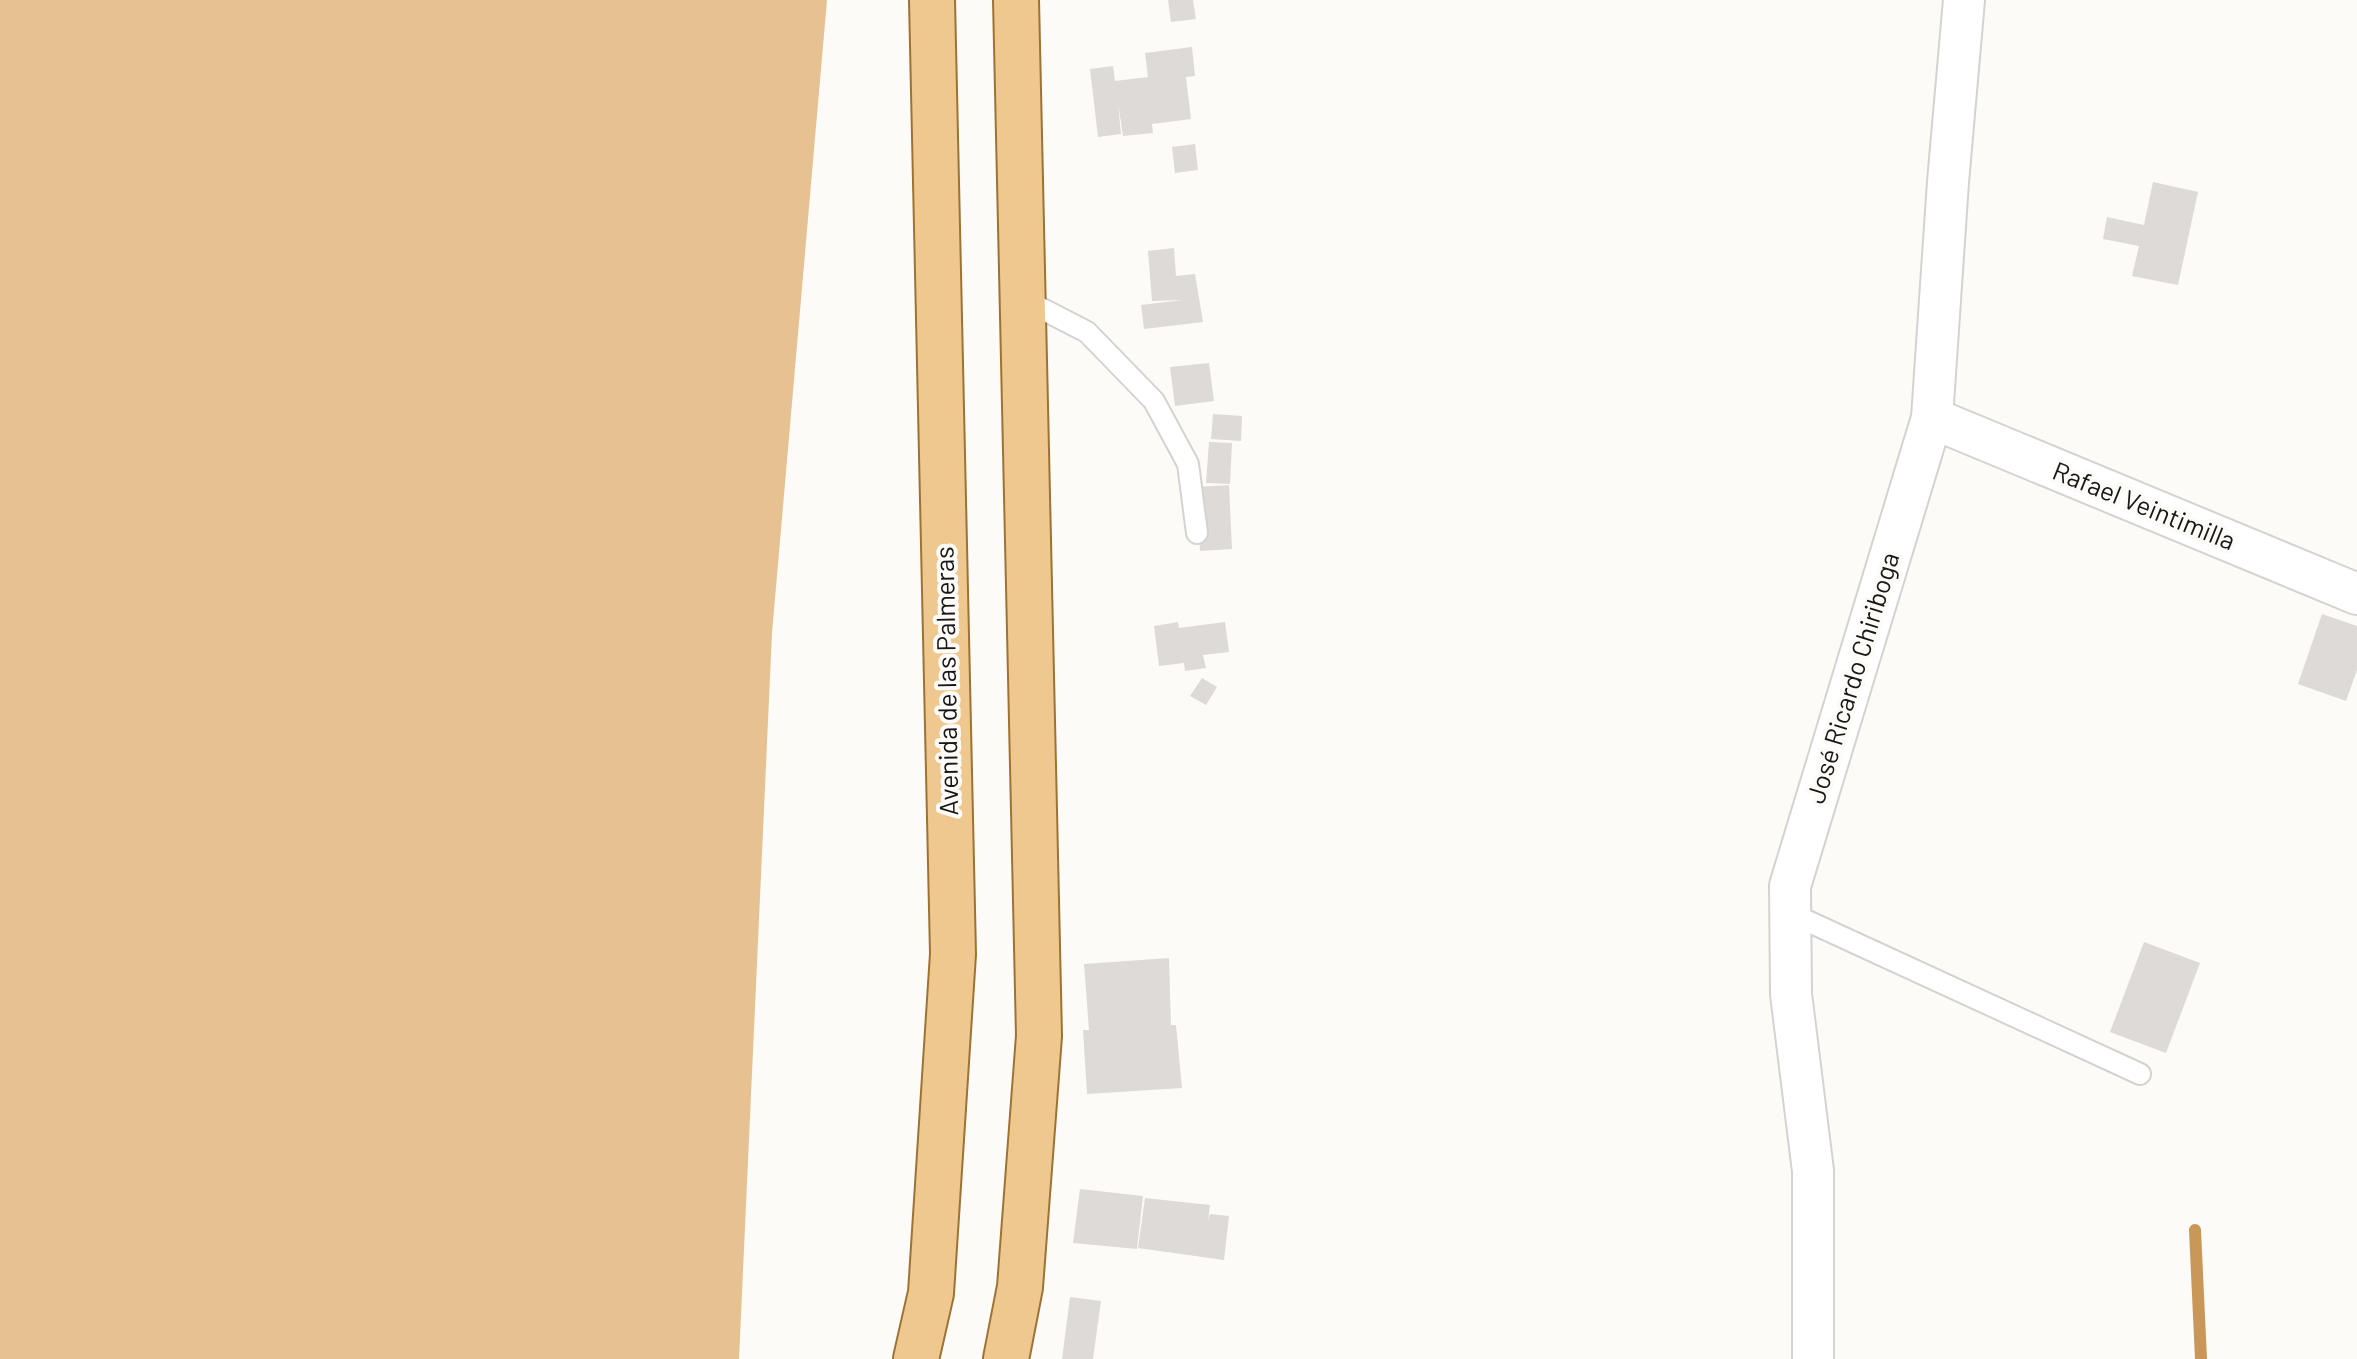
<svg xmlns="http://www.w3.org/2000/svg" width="2357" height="1359" viewBox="0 0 2357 1359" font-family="Barlow,sans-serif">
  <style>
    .green { fill: #e6c191 }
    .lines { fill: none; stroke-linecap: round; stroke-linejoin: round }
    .stream { stroke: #c99858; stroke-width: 12 }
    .building { fill: #dddad7 }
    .service-casing { stroke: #d5d3d0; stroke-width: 24 }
    .minor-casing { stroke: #d5d3d0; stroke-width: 44 }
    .primary-casing { stroke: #9d7335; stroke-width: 48 }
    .service { stroke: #fff; stroke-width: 20 }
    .minor { stroke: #fff; stroke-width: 40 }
    .primary { stroke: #efc88f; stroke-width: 44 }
    .labels { text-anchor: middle; stroke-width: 8; stroke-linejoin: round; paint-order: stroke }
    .street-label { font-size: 26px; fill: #171716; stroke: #fdfbf8 }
  </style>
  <rect width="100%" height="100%" fill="#fdfbf8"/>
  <path class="green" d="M0,0H827L772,633L739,1359H0Z"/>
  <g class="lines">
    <path class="stream" d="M2195,1230L2201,1359"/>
  </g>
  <g class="building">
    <path d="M1168,0H1193L1196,19L1171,22Z"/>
    <path d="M1192,47L1195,76L1186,77L1191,119L1152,124L1153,133L1123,136L1118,103L1121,134L1098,137L1090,69L1113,66L1115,81L1148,77L1145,53Z"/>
    <path d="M1195,144L1198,170L1175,173L1172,147Z"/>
    <path d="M2153,182L2198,192L2178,285L2132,276L2139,246L2103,239L2107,217L2144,225Z"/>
    <path d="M1174,248L1176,276L1195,274L1203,322L1144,329L1141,305L1183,300L1152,301L1148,251Z"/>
    <path d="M1209,363L1214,401L1175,406L1170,367Z"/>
    <path d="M1213,414L1242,416L1241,441L1211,439Z"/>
    <path d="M1209,442L1232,443L1230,484L1206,483Z"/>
    <path d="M1229,485L1232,549L1200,551L1196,487Z"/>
    <path d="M2322,614L2357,626V670L2346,701L2298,684Z"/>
    <path d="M1178,622L1179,628L1225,622L1229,652L1203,655L1206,668L1185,671L1184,663L1159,666L1154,626Z"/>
    <path d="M1202,678L1217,687L1206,705L1190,696Z"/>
    <path d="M2144,942L2200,963L2166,1053L2110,1032Z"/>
    <path d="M1169,958L1171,1025H1176L1182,1088L1087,1094L1083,1030H1089L1084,964Z"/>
    <path d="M1080,1189L1143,1196L1137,1249L1073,1243Z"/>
    <path d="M1145,1198L1210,1205L1208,1221L1210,1214L1229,1216L1224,1260L1138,1248Z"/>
    <path d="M1070,1297L1101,1301L1093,1359H1062Z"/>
  </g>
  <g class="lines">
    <g class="service-casing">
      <g id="service">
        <path d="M1023,299L1087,332L1154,401L1188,464L1197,533"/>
        <path d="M1790,913L2140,1074"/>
      </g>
    </g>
    <g class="minor-casing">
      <g id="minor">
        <path d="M1932,418L2357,594"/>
        <path d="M1813,1359V1171L1791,994L1790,886L1932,418L1948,182L1964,0"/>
      </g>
    </g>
    <g class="primary-casing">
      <g id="primary">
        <path d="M916,1359L931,1293L953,954L932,0"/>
        <path d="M1006,1359L1020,1287L1039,1036L1016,0"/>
      </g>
    </g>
    <use href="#service" class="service"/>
    <use href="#minor" class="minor"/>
    <use href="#primary" class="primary"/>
  </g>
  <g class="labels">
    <g class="street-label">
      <text transform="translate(2144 506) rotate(22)" y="9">Rafael Veintimilla</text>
      <text transform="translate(1853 678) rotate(-73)" y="9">José Ricardo Chiriboga</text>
      <text transform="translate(947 681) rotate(-91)" y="9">Avenida de las Palmeras</text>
    </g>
  </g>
</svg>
